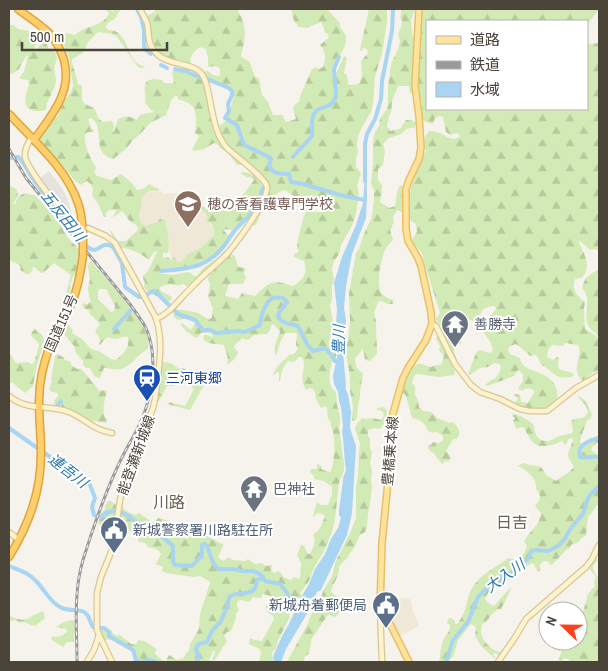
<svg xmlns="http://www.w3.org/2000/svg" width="608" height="671" viewBox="0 0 608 671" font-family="'Archivo Narrow','Noto Sans JP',sans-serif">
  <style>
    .education { fill: #efe8d6 }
    .forest { fill: url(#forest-firs); fill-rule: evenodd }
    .parking { fill: #e5e3e0 }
    .water { fill: #a9d4f2 }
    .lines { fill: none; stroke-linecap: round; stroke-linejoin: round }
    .river { stroke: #a9d4f2; stroke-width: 4 }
    .secondary-casing { stroke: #d6c79b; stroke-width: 7 }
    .primary-casing { stroke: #e6c16a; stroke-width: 8 }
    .highway-casing { stroke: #e0a43c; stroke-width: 9 }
    .secondary { stroke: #fff3cd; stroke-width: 4.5 }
    .primary { stroke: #ffe39c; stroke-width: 5 }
    .highway { stroke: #ffcf6e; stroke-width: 6 }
    .rail-casing { stroke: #9a9a9a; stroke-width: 3 }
    .rail { stroke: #fff; stroke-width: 1; stroke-dasharray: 4; stroke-linecap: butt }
    .highway-bridge-casing { stroke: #e0a43c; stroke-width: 9; stroke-linecap: butt }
    .highway-bridge { stroke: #ffcf6e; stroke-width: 6 }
    .labels { text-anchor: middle; stroke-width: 4; stroke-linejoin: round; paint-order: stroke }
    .education-label { font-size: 14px; fill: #785e54; stroke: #fff; text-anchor: start }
    .street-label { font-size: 14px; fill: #4b4439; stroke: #fff }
    .worship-label { font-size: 14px; fill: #5b616d; stroke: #fff; text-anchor: start }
    .transit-label { font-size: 14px; fill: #164399; stroke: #fff; text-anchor: start }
    .service-label { font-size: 14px; fill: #4e5e75; stroke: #fff; text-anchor: start }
    .water-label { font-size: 15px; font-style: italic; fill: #2e7ab2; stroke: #fff }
    .quarter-label { font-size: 16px; fill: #6e6250; stroke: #fff }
  </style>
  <defs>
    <pattern id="forest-firs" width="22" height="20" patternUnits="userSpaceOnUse" patternTransform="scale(1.25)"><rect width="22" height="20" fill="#d2eab5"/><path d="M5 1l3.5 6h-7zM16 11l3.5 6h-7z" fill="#b6ca9c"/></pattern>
  </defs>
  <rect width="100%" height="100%" fill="#f6f3ec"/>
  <g class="education">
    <path d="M162,191L163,194L172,193L183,194L205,210L209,216L208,221L213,229L214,236L203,247L182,263H177L171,258L167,235L161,220L145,227L142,226L139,220V208L141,193Z"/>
    <path d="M405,598L410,599L414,614L419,626L398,637L382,604Z"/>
  </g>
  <g class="forest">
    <path d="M105,9H107L113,11L114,9H121L114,20L110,21L105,27L108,30C130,29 125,63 144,66L145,67L141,68L138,67L117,37L112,34L98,32L88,42L83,53L72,59C72,68 77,75 78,84L82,86V100L85,104L94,108L99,119L103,122L112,121L114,126L113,132H114L118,119C126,115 130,116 137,120C139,112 148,114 154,112L149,108L145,102C147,95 142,89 147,81L153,79L162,80L164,83L173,84L174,81C172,76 171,71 176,68C188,69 197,69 203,81L214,131L220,142L241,163L240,165H237L228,152L221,149L217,144L214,143L204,149L194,151L192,150L199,136L195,133C196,128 196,123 196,117C195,104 189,103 178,99L177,96H175L171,100L166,115L150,123L141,133L132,141L127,148L113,159C89,152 107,128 91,118L88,119L91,128L94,130L93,132H88L85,134C84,146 89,156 95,166L96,168L94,172L97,176L111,180L121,174L132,183L137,190L143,189L149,184L160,190C155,191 148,190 145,194C141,197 141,201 141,205C139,213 137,221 145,226L157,222L161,218L165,220C166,231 171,242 168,253H163V258L167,257L172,260L174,257L176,259L177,262H181L189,253L198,250L203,246L214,235V230L211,223L207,222L206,221L208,218C205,209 196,207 192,198L207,209L209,207L227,211L233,209L254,180L253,178L247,177L241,174L242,172C250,172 259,177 264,184L256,204L250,212L235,227L231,230L225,229L224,231L229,236C225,247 211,262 199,262L197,264L182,268H166L160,271V273L172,275L188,272L191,273L194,276H197L203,268L219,257L225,250L226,251C221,261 210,265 202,273C197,277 193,283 187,286L183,284C175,288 171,280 159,288L161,291L172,297V299L166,304H165L158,297L146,290L144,287L145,283L143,278V276C152,269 152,259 158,251L154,252L149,260C144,256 138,252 131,250C127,248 123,249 120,246C115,242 111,234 109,228L118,241H126L137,231L138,227C135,223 131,223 128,219C126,216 125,214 122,211L112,218L116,212L115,210H109L106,213V217H104L98,204L92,195C94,188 92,185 87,181L81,185L75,181L61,164L39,142L38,139L54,118L58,116L59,113L57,112L61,105L71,92L73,85L69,57L65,49L62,37L66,33L75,35C85,25 104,27 109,13Z"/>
    <path d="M156,9H239L238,12C244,19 246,31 244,41C244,47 241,51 241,57L249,61L255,77L259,78L262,95L268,102L273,115H282L286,122L296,119L293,108L295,104L299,102L301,94L312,69L316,67L319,69L323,67C326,59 326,52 320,45L328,38L329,35L327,33H325L324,30V28L321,22L307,28L299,27L294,21L291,9H327L340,23V27C342,30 346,34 346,37C348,50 332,62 333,75L336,74L343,58L345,56L347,58L344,73L347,75L348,84L350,85L359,84L362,76L361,61L368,53L367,49L364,48L361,51L360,50L369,9H387V22L382,54L375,76L373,104L371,112L362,127L358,136L357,145L358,151L356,158V167L361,173L357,186L359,194L356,214L352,226L341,245L339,254L334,261L332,269L334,279L332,285V298L330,306L333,321L330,340L332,348L336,352C336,360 337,354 333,360C330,367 328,379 331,386C331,388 335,391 336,392C337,397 336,402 337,405C339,413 342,418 339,427L344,464V470L339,483L335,519L332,532L325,549L314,568L309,581L300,593L302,595V598L296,607C291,608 290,610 289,614L290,617L278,640L276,648L272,652L273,658L272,662H259L261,652L259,649L249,644L250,638L255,640L262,641L274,619L273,616L267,612L266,606L270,602L271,596L263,594L261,598H258L253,597L249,602L240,600L237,602V606L239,609L238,612L236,613V618L231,631L227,632L224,636L227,641L214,661H212L215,652V651H213L209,660L214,662H165L169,655L177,660L184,658L186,653L189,651L190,644L199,629L200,614L210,583L209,581L200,576L194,577L166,573L162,571L163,567L156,564L161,554C159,549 153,548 148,547C147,542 142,543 138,541V536L132,533L128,529L127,522L119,515H115L113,518L105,519L101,525L98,524L101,513L105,509V506L108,501H111L116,505L122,507L128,512L136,515L139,513L152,522L154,523L158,518L171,521L169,530L172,531L179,532V535L187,539L190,536L196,537L199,534C208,535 214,541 223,544V546L218,557L223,561L228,558L233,560L245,561L248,559L255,564L261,563L266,566L272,565L271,571L275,573L278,571L282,574L283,577L291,580L294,577L299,579L300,578L301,563L297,555L301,545L304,546L308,554H310L314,545L315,539L313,535C321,530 321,524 325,517L323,514L317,513L314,517L313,516L317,502L321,505H328L332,494V487L324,481L314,479V476L310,472L311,469H317V464L321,466V469L329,472L331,471C334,463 335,446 334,438C334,432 330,428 331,422C325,418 329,412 326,406L321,408L316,399L315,392L313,389L309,388L306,390C297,376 308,370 302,357H299L294,362L288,361C283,367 281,373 280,381L279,380V373L277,372L273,376C275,366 283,362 289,355C295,354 295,353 298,348L296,345L297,334L295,333H285L280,343L276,356C272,346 278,340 280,331L273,324H272C268,339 265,332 255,335C252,336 250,338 248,340L242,338C239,342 234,343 234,348L238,352C237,357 232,362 227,365C229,355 226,354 224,345L208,343L203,339L204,335H208L212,337L213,336L210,333H201L198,337L196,338L186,331L181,325V323L183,324L191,330L195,323V321C191,319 184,317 180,320L176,319L173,315L176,310C183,309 192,312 198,313C202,315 205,318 210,319L212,317V314L213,309L208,296L210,285L208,279L210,273L231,254L235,256L238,267L245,268L244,274L246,277L243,284H229L225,296L238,299L242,293L255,296C270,281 273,279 293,286C304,279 308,274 304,261L294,257V254L297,253L299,250L297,248C297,241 303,216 306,212H320L325,204C313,197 295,201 286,190C271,192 261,212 256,225L251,226V223L268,194C273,168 216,152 220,126C231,118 229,108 234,97C229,88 218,81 208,82L205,74L206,70L213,75L219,76H220V69L218,67L215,66L209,67L208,66V57L207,55L206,49L200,47C193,52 193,52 190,60L191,62V65C154,54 152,56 147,16L154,12Z"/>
    <path d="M401,9H415L411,20L412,35L416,39L420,37L422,25L421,9H599L587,25V21H427V109H587V44L599,43V251L595,249L590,250L580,241L578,242C583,249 589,263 586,271C585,274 583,276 581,278L575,279C571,289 577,296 585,302L584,308L585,329C588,331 593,333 596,336C600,340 599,363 599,370C592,372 589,377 583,381C569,369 584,357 578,345L566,343L563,346L552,345L548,350L547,357L553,360L557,357L559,359L558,365L559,369L572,373L574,375L572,377C559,378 559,378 549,370C547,368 544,367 542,365C539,362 539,358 536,355L530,356C526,351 521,348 516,344L510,346L508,350L510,354L520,358C522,372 542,370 551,380C573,407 533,417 515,403L518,399L514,394L520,395L521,402L528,403L534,393V390C528,388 526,387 522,391L518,388L523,381V375L519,370L517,371L514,376C505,379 496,383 487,386L485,385C494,377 497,381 501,367L499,364L494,363L488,367L480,368L470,375L468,374L476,353L479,350L490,353L493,350L491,343L481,328C484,320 491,316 496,309L495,306C483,307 483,309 477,320L473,321L464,317L454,318L449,324L450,330L456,337H461V343L457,344L454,351C456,358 459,362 453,367L455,371L454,375L439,377L417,374L414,376L412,383L415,386V395L418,400L419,407L423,411L431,412L437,418L449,423L453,422C458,427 462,432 457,439H454C451,441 448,448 446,451L451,458L448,462L446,461L442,464L437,458L434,453L431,452L428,448L429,445H431L433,442L439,443L443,440V437C435,428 434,436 427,430C426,423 419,419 412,418L406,396L401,390C403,381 408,365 419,364C423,364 427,366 431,367L436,365H441L444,356L439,350L440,346L436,339L437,336V332L440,330L441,326L436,319L440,313L424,262L422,253L411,241L417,232L416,224L408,219L409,203L411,188V186L414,179L415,173L421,163L423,156L426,151C423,144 424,137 429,131C431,131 434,131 437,132C447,135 449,142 460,137L459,134L456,133L450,135L446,132L443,117L439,116L435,118L433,124L426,122L422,119V102L419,95L410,93L409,86H398L392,101L391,113L389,116L387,126L390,131L400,129L406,120H412L416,123L414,128H410L406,129L401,134L389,138L383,144L385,151L383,165L378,169V180L382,185V188L380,202L389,208L395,206C397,197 396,192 400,185L402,186C401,194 404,203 402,212L397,210L393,217L394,222L390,230L393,240C390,243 387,246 385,250C381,259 376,283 381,292C384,297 389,299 394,300L393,304H388L381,301L378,302L374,313L376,321L377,354L370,361L365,360L364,353L362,349L360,353L355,358L356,367L363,374L360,392V397L358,405L357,418L354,421L352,420L353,406L350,391V376L346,355L350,321L349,293L356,253L359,249L363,236L372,217L374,199V190L371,184L373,163V140L375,132L379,126L380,119L387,109L388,103V88L391,64L398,49L400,41L398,34L401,27L402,21L400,17L401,13Z"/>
    <path d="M9,25H13L18,29L31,31L39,37L33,51L35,52L42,43H46L49,49L56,53L57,58L54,68L56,80L55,86L47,103L46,110C24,115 22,102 29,85L28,80L21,79L20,77L24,72L28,56H26L19,69L12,74L9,73Z"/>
    <path d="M9,185L16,189L18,194L13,205L15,204L18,197L24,193L34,195L39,199L59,223L68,238L79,249L80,264L77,274L73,276L70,286L71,287C70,292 68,298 64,301L71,275L54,263L43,273H41L34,267L32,268L33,270L29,274H26L20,270L21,267L18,264L9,260Z"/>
    <path d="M91,261C105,279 155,326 148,349C138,353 132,366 121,369C116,370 110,368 104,368L100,378C94,378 92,372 90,368H86L83,365V361L76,353L74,346L63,333L64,331L65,330L66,326L68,325L73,330L72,333L82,339L91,349L99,351L111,359L116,360C124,353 130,348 128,337C119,335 120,342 108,337L105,339L100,345L99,344L100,339L95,331L100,324L90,314L89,310L85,309L82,305L84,303L87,305L91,301L89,297L88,288L90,279L88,267L89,263ZM99,289H106L115,306L114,311L111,312L98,299V291Z"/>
    <path d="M599,270V337C596,333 590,330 588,325C583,312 593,301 582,288C584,278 590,273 599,270Z"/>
    <path d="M35,329L42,335L44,339V343L37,365L33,386L25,393L13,383L9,382V352L16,363L28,362L32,364L34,363L39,346V344L31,335L32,332Z"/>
    <path d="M57,354L63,357L65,360L71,362V365L77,369C78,369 80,368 81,369C82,369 97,388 100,391L105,390L107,392C104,400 101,414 107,420L106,423L95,421L92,422H88L60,408L62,403L61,400L59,401L56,405L54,404V401L58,396L57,393C49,391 47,391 52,382L51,379L55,356Z"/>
    <path d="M163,362C171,362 174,365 179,369L182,368L189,371L190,373L189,376L188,374L184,373L182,374L174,386H167L159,401H157L161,363Z"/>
    <path d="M196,382L200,384L202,383L204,385L190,410L167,404L169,402L185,406L194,389L192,387L193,383Z"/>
    <path d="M579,396L586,401L592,415L590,419L587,420C585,428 581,434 580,442L583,444L585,442H588L599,439V441L593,446L591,450L596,454L599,455V505H597L591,514L588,516L586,535L583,537L577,543L572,544L569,549H567L553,564L551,565L547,561H544L540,565V570L538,572L533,563H532L515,574L513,577C501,582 492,586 485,598C486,602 491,605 494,606L508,590L510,588L511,589C507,596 505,604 500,610L498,609L493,613L485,623H483C476,635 488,648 499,652L501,651L502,652L499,655L494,653L493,655L496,658H494L481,646L475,636L476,627L471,624L458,640L453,657L450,658L449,662H439C441,654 440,645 445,637C448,632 450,632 450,625L447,623L448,619L451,618L455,621V624H457C462,619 465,610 467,603C468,599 468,595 470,592C480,573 493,570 508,558L518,560L524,553L527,546L524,541C529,532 540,525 541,513L535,506C541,498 542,497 536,489C537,477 527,471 518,466L521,464L525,463L529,465L537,466L542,468L546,475L556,481C562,475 570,474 574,466C564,453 569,454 573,440L572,438L568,439L567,443L565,445L562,441C558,442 555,445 551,445C534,449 531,441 524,428L522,427L516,429L515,425L513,421L515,418L512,416V414C521,415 527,419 534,425C534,434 538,442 548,441C553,440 556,437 560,436C564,435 568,434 572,433L573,430L571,421C579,415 582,423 588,412L586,406L578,397Z"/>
    <path d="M384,407L387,411C387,419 385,423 380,429L374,428L368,430V436L370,439V448L372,453L370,463L372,471L371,480L372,486L370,504L368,514L367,527L365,532L360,535L355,546L347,558L339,566C340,577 333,582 331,592L339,598L345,599C344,605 340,614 335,617L329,615L327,616L311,640V644L308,655L305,656L303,662H287L307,625L315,605L322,595L323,591L332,576L335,563L350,533L356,518V485L358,477L359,452L360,444L355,429L356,425L362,418L366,419L373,418L381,420L384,415L382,411L377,410V408Z"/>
    <path d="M595,558H597V561C590,568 593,570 598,578L597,580L599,583V662H570L569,660L566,658H564L562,661L558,662L565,641H578V621L583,612L588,594L595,586L594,582L596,577L588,567Z"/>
    <path d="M42,611H43L45,618C33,627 38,628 24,622L20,623L16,620L9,621V615C14,618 20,621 26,619C31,618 30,617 34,615C37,614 39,613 42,611Z"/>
    <path d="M75,614H76L74,642H67L63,647L52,640L51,638L53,636C58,638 65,635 67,631L66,629L56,627C61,623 69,619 75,621Z"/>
    <path d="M104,626L112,631V633L117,636L120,635L131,644H136L138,640C144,640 152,645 156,649L155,654L162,660L163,662H131L136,658C135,651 133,646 126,645C124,644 123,645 121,645C114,643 114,638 105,640L101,633V630Z"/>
  </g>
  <path class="parking" d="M49,171L62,188L68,200L72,215L70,217L39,179Z"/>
  <path class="water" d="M366,161L367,195L366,218L352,254L346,286L344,308L346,321L343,352L346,387L345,388L348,394L351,412L350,428L356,446L352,513L347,535L321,590L317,592L308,612L286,649L281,662H273L274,654L282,636L289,624L303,594L309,584L315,569L325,554L331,539L338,528L341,518L339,515V510L343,481V478L346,470L345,463L343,438L342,432L343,426L341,407L339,401L338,392L334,384L333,376L337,357L335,342L337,309L334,283L342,257L356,225L363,203Z"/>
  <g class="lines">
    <g class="river">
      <path d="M137,9L141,17L144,30V46L146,50L151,54"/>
      <path d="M161,65L167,68"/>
      <path d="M175,69L185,71L201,78"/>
      <path d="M208,79C215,84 226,84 232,91V95L228,104L229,111L225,118L237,125L244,145L269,157L271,159L269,166C273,175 281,173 289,174L291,182L303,184L340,195L365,200"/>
      <path d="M293,157L312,136C313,129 311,122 313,116C318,103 331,112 336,96L334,69L339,57"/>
      <path d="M9,158L18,157C24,161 26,169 31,176C43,194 57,211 71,228C77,234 82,243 89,248C99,255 101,239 113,247L122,263L125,287L139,297H143L151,292L155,291L178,314L195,320L203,330H210L216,333L238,331L245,332L260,325C261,317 261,316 264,309C269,299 271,296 283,298L287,302C285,306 281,309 279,313C275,323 293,324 298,326L307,344L313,351L325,348C329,352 333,357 335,361L339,362"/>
      <path d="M365,181V144L367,134L375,119L381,99L382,81L392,31L393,9"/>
      <path d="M161,271C187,269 207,268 224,246C228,241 231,235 235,230C242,222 251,216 256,206C259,201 261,194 263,188"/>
      <path d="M114,329L131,310"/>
      <path d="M57,406L61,401"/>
      <path d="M9,428L90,485L95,498L92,507L94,515L101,517L108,512L116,511L125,514L150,531L159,534L173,546V562L175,565L192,566L202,555V545L205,544C211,550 209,561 218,569H233L242,571H254L261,575L265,581L280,584L288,594L289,600L296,613"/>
      <path d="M599,438C590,440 576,445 580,457C587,458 592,456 599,457"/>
      <path d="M9,566C19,570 29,573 36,581C44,589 50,602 60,607C69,613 82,606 88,616C90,620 91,624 93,627L95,628H104L109,632V636L133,650L136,660L139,662"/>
      <path d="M142,662L149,660L156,662"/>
      <path d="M196,662C203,656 195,654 196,648L199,644L207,642L212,631L221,621L228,604L229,597C236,591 251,596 255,588C257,585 256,582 257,580L263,578"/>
      <path d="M446,662L453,640L468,622L478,597L492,582L499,577L512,572L529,558L531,551L536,550L548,551L558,546L564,540L571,528L583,514L588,498L592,493L599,486"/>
    </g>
    <g class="secondary-casing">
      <g id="secondary">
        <path d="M140,9C142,13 145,18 147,23C150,35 146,43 157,54C168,66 196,62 203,76C206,81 207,86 208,91C212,108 214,134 227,148C235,156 266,178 267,187C268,201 234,247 223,258C212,268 200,278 190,289C179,299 171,313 156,319"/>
        <path d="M31,138C28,144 24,149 25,156C26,167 59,209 68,217C71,220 74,222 78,224"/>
        <path d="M88,228L106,236L115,243L155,316C165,340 158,374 155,399L153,408L142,439L123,482L112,550L101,577L97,593V630L99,635L112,662"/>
        <path d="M432,324L436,326L455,364L471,385L480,392L500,399L520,409L529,411H547L576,388L599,375"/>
        <path d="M9,396C28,412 49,404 69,412C86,419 93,430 112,433"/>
        <path d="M9,532L19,540"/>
        <path d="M380,608L382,662"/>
        <path d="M87,662L94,650L99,635"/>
        <path d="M498,662L514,639L526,619L586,567L592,559L599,545"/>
      </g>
    </g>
    <g class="primary-casing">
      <path id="primary" d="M409,662L383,610L380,608L382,543L389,471L392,417L403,378L408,368L426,340L432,324L431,312L421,266L418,258L408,241L406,229V189L409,180L419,159L421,148L419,116L415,85L419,9"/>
    </g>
    <g class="highway-casing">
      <g id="highway">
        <path d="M18,9C28,17 40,24 49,33C56,41 61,50 64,60C73,92 51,116 34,140"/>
        <path d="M9,114C33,140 67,169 78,203C82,213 82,224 83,234"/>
        <path d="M9,557C29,524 41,492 41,453C41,425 36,401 42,373C45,360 48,348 54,337C59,325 67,314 72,303C78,287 81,271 83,255"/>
      </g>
    </g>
    <use href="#secondary" class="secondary"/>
    <use href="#primary" class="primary"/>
    <use href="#highway" class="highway"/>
    <g class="rail-casing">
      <path id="rail" d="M9,149L26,178L39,194L129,303C135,311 141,319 146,328C158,355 153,394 141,421C134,437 124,451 117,468C104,496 92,531 83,560C73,593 77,629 77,662"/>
    </g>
    <use href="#rail" class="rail"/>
    <g class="highway-bridge-casing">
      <path id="highway-bridge" d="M83,234V255"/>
    </g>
    <use href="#highway-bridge" class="highway-bridge"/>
  </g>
  <defs>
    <g id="university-pin" transform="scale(1.4375)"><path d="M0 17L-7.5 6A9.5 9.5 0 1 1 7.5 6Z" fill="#8d6e63" stroke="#fff"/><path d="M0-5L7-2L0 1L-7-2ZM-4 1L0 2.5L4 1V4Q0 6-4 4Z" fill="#fff"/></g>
    <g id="temple-pin" transform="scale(1.4375)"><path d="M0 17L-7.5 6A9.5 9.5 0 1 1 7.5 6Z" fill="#6b7280" stroke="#fff"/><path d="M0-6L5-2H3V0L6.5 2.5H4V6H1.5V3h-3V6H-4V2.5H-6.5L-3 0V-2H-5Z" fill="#fff"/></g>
    <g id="station-pin" transform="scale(1.4375)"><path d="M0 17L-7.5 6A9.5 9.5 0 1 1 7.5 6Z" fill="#1a4fb4" stroke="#fff"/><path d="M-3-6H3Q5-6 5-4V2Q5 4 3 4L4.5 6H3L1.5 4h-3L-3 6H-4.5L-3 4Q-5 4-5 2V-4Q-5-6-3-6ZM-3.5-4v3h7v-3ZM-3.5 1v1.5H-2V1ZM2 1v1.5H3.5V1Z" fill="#fff"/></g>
    <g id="civic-pin" transform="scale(1.4375)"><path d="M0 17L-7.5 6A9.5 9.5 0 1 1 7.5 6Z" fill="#5c6f8a" stroke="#fff"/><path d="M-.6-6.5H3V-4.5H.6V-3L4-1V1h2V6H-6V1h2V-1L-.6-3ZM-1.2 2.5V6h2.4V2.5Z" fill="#fff"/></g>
  </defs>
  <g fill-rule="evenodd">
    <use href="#university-pin" x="188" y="204"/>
    <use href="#temple-pin" x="455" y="324"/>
    <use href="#station-pin" x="147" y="378"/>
    <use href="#temple-pin" x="254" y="489"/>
    <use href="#civic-pin" x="114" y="530"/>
    <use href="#civic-pin" x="386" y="605"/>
  </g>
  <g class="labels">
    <g class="education-label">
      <text x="207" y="209">穂の香看護専門学校</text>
    </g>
    <g class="street-label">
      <text transform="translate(61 323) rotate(-66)" y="5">国道151号</text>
      <text transform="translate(390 451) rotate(-85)" y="5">豊橋乗本線</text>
      <text transform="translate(136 455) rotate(-70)" y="5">能登瀬新城線</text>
    </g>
    <g class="worship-label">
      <text x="474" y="329">善勝寺</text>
      <text x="273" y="494">巴神社</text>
    </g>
    <g class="transit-label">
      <text x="166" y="383">三河東郷</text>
    </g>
    <g class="service-label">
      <text x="133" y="535">新城警察署川路駐在所</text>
      <text x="367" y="610" text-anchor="end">新城舟着郵便局</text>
    </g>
    <g class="water-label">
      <text transform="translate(63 216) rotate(51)" y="5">五反田川</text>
      <text transform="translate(339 340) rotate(-89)" y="5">豊川</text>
      <text transform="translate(68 471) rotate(38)" y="5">連吾川</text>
      <text transform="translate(505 576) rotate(-36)" y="5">大入川</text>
    </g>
    <g class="quarter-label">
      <text x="169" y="508">川路</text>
      <text x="512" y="528">日吉</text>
    </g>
  </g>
  <rect width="608" height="671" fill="none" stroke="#4b4439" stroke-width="20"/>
  <rect x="426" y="20" width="162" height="90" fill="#ffffff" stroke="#b7b4b0"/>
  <rect x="436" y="36" width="25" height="8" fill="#ffe39c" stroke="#b7b4b0"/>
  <text x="470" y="45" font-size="15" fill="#4b4439">道路</text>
  <rect x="436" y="61" width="25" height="8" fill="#9a9a9a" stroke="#b7b4b0"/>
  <text x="470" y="70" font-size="15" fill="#4b4439">鉄道</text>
  <rect x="436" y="82" width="25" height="15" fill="#a9d4f2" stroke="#b7b4b0"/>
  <text x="470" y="95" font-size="15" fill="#4b4439">水域</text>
  <g transform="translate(563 626) rotate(292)"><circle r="24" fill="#ffffff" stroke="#b7b4b0"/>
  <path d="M0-4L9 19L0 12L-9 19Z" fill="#fc3f1d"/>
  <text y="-8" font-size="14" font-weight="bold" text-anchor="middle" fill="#4b4439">N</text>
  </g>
  <path d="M22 42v8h145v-8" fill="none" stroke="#4b4439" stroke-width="2.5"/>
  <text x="30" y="42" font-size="15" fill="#4b4439" stroke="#ffffff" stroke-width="4" paint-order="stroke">500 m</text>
</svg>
